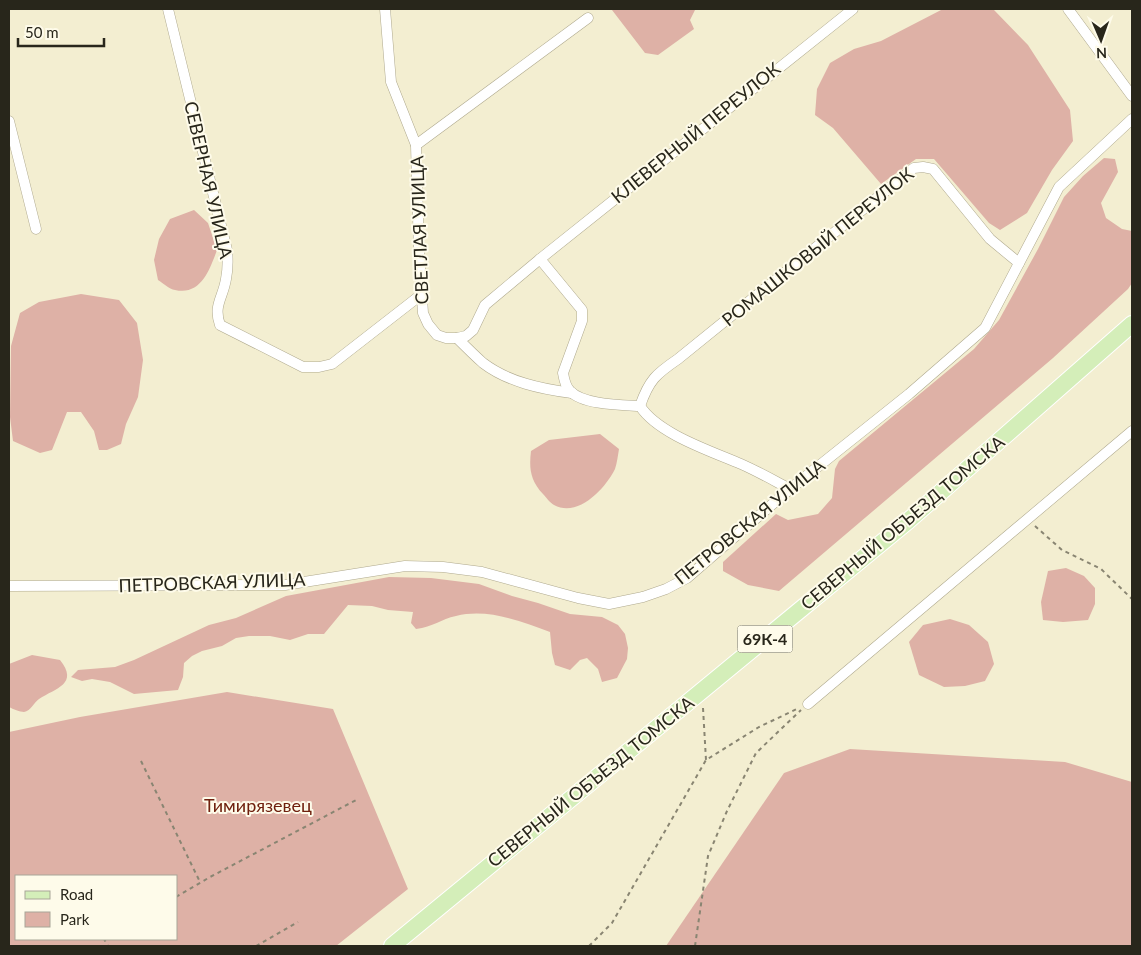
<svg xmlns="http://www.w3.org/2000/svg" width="1141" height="955" viewBox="0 0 1141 955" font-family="Lato,sans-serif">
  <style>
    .green { fill: #deb1a6; fill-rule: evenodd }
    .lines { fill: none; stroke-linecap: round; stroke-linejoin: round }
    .minor-casing { stroke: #afa98e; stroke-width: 11 }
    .primary-casing { stroke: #fff; stroke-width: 18 }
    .path { stroke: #898572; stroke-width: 2; stroke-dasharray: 4 4; stroke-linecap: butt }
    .minor { stroke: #fff; stroke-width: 10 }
    .primary { stroke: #d4eeb9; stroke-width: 16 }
    .labels { text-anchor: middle; stroke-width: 4; stroke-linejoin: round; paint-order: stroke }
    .shield { fill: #fefbea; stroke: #686659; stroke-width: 1 }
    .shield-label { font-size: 16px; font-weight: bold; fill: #28261b }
    .street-label { font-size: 18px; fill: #28261b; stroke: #fefbea }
    .park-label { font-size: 18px; fill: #6f200e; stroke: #fefbea }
  </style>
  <rect width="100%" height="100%" fill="#f3eed1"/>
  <g class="green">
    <path d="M609,9H699L695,10L690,20L694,29L658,55L645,53L612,10Z"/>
    <path d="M943,9L994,10L1028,45L1070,110L1073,141L1052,170L1027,213L1000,230L989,223L934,159H916L881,184L833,128L815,115L817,89L830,63L854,49L881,41Z"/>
    <path d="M1104,158L1115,159L1118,172L1101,203L1106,218L1122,229L1132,231V283L1128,289L1053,358L779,591L748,585L723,571V562L776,514L788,520L818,514L832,498L835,469L839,461L974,349L999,320L1038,249L1064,197L1083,176Z"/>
    <path d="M194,210L208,223L217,250C210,269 201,296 175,290C169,289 163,283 158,280L154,260L159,239L170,219Z"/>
    <path d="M81,294L119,300L137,323L143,360L138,397L126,424L121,444L107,450H99L94,431L81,412H67L52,450L40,453L13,441L10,417L11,346L20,313L39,302Z"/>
    <path d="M600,434L619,449C618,455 617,463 615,469C605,489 578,518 554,505C550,503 546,497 543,494C530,480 529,468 531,451L549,440Z"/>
    <path d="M1066,568L1084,576L1095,588V604L1088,620L1063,622L1043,620L1041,602L1048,571Z"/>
    <path d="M389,577L431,578L479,584L512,596L538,603L570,614L602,617L618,625L625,634L628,648L627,659L617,678L602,682L598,669L587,658L580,660L570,670L555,665L552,653L550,632C521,621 487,608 456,616C441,619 433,627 416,629L411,623L413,612L388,610L372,606L348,605L324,634H308L290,640L270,636H249L236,638L222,646L202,651L192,656L184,663L183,677L178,690L134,694L110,682L92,679L82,681L71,677L78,670L115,667L134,660L209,625L236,618L286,596Z"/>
    <path d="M950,619L969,625L988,642L994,664L985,681L965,686L944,687L919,675L909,642L923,625Z"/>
    <path d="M32,655L60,660C79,684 56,688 39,699C34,702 31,711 24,712C20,712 13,709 9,707V664Z"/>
    <path d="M227,692L333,709L408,889L336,946H9V732L80,717ZM16,876H176V939H16Z"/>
    <path d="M850,749L1065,762L1132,782V946H666L784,773Z"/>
  </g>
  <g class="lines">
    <g class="minor-casing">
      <g id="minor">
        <path d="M168,9L227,250C228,260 228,269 226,279C223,298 213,305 220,325L303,367H319L332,364L422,294"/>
        <path d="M385,9L391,82L416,145L419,252L423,313L428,324L437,335L446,338H457L466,336L473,330L485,305L540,259L582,310V321L563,373C564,379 565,386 570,391C583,405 622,405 640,406C658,434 711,451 741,464C757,471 773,480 790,489"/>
        <path d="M1068,9L1132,96"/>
        <path d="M9,121L36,229"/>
        <path d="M416,145L588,18"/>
        <path d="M540,259L853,9"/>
        <path d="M457,338C465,346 474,355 483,363C508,382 541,389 572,393"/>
        <path d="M640,406C649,380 656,374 678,359L914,168L923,167L933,169L990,239L1019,263"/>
        <path d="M9,586L285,585L405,566L443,567L482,572L578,598L609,604L643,597L666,589L687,578L790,489L909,394L985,328L1059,187L1132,119"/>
        <path d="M808,704L1132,431"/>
      </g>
    </g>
    <g class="primary-casing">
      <path id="primary" d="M392,946L908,521L1132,324"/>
    </g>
    <g class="path">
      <path d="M1035,526L1062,550L1101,569L1132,599"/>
      <path d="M703,708L706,760"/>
      <path d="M141,761L200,882"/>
      <path d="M176,897L210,877L358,799"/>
      <path d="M105,939H104L108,946"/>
      <path d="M256,946L298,922"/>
      <path d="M589,946L612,923L706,760L759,727L799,708"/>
      <path d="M695,946L708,856L727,811L756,753L801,710"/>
    </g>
    <use href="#minor" class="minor"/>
    <use href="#primary" class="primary"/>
  </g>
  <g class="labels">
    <rect class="shield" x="737.5" y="625.5" width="55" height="27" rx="4"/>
    <g class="shield-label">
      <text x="765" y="645">69К-4</text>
    </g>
    <g class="street-label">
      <text transform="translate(696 133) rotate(-39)" y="6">КЛЕВЕРНЫЙ ПЕРЕУЛОК</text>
      <text transform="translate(208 180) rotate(77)" y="6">СЕВЕРНАЯ УЛИЦА</text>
      <text transform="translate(420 230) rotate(-92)" y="6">СВЕТЛАЯ УЛИЦА</text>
      <text transform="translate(818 247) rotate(-39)" y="6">РОМАШКОВЫЙ ПЕРЕУЛОК</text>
      <text transform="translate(750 522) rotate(-39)" y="6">ПЕТРОВСКАЯ УЛИЦА</text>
      <text transform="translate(903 523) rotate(-40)" y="6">СЕВЕРНЫЙ ОБЪЕЗД ТОМСКА</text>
      <text transform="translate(212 583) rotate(-2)" y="6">ПЕТРОВСКАЯ УЛИЦА</text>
      <text transform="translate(591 782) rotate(-39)" y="6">СЕВЕРНЫЙ ОБЪЕЗД ТОМСКА</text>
    </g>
    <g class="park-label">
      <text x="258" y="812">Тимирязевец</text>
    </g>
  </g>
  <rect width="1141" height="955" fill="none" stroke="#28261b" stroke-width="20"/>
  <rect x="15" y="875" width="162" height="65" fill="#fefbea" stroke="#a8a697"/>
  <rect x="25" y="891" width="25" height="8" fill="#d4eeb9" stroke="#a8a697"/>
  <text x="60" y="900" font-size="15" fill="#28261b">Road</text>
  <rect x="25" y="912" width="25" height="15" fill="#deb1a6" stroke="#a8a697"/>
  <text x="60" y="925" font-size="15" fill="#28261b">Park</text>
  <g transform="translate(1101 40) rotate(178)" stroke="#fefbea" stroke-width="4" paint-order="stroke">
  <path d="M0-4L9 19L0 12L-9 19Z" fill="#28261b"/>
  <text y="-8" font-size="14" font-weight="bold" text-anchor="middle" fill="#28261b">N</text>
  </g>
  <path d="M18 38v8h86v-8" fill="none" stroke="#28261b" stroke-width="2.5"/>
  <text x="25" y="38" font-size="15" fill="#28261b" stroke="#fefbea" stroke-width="4" paint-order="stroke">50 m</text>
</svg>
